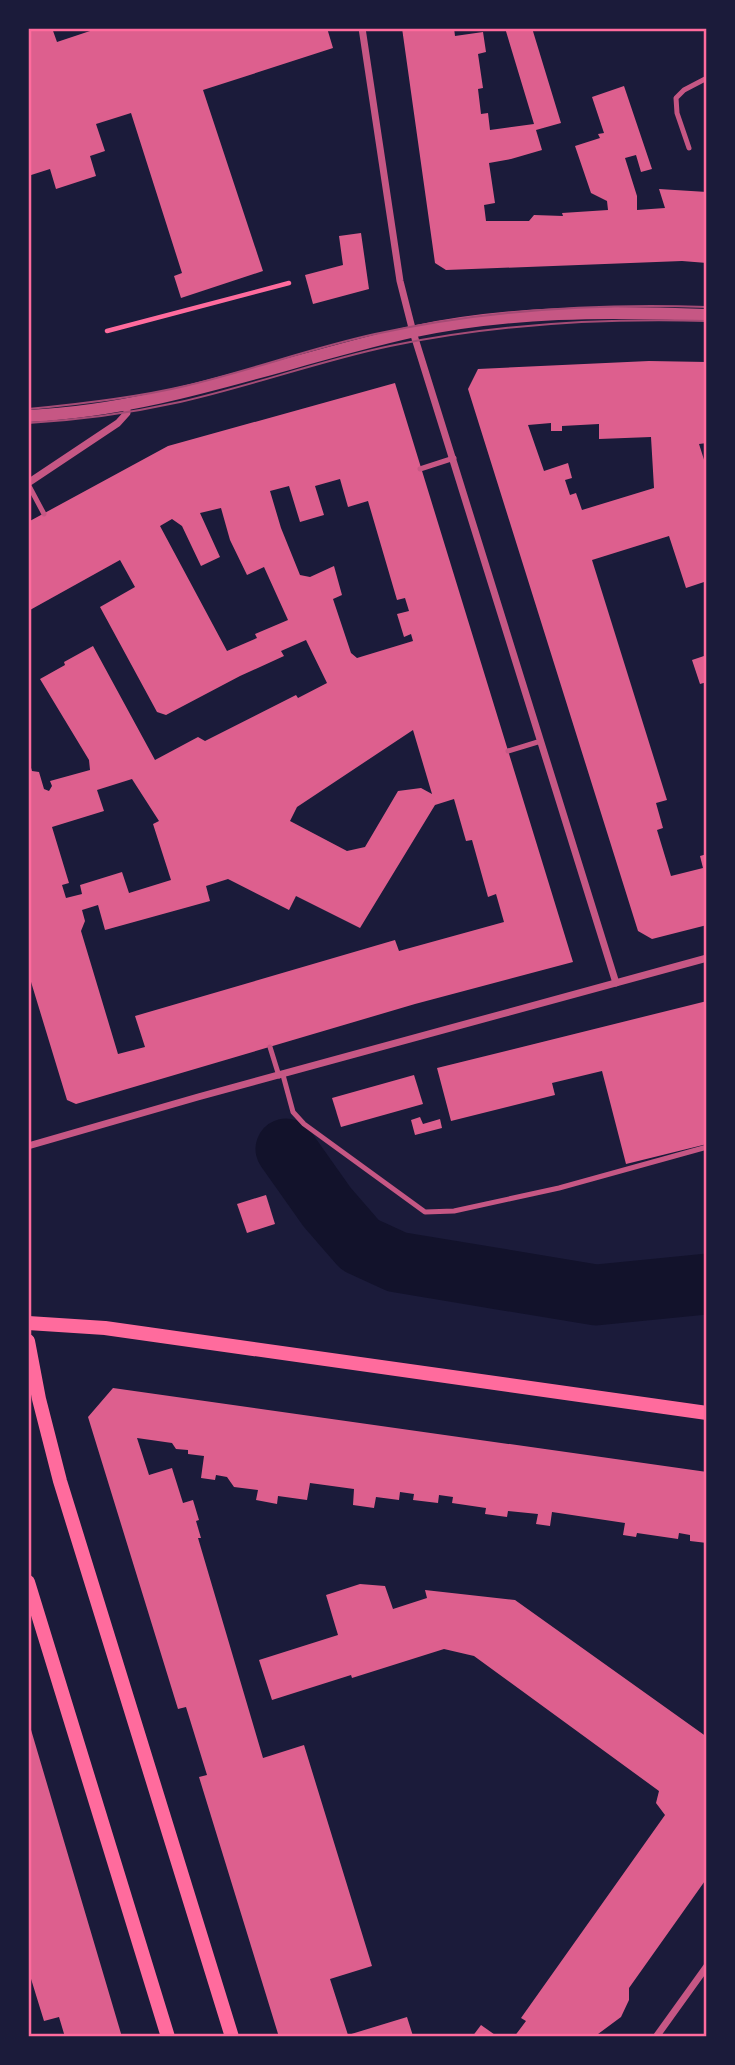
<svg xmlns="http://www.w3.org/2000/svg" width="735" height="2065" viewBox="0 0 735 2065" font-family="'Noto Serif',serif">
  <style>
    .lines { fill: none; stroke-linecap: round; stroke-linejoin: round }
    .river { stroke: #12122b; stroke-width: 61 }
    .building { fill: #dd5f8e; fill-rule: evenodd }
    .path { stroke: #ff6b9d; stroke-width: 4.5 }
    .service { stroke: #c65784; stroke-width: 5 }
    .minor { stroke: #c65784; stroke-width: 7 }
    .tertiary { stroke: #c65784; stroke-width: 12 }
    .secondary { stroke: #ff6b9d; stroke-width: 14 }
    .tram { stroke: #a44b75; stroke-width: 2 }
    .neatline { fill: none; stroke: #ff6b9d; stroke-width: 2.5 }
  </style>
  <rect width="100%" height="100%" fill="#1b1b3a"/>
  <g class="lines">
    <path class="river" d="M286,1149L327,1207L360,1245L397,1262L596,1295L707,1284"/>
  </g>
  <g class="building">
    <path d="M28,28H52L57,42L90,31L89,28H327L333,48L203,90L263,271L181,298L174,276L182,273L131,113L96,124L105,151L90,156L96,176L56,189L50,169L28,176Z"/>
    <path d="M402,28H454L455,36L483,32L486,52L478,54L483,88L478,89L481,114L488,113L490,130L534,124L505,28H532L561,123L536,130L542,150L511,159L489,163L495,203L484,205L486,221H529L534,215L563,216L562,213L608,210L607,201L591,193L575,146L600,138L598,134L604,133L592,97L624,86L652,169L641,172L636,155L625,158L637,196V210L665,208L659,189L707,192V263L682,261L446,270L435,263Z"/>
    <path d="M361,233L369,289L313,304L305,275L343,265L339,236Z"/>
    <path d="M649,361L707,362V443L699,444L707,469V581L686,588L669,536L592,560L667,800L656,803L663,828L657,830L671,876L703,868L700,856L707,854V925L652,939L638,931L468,389L478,369ZM551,423V431H562V426L599,424V439L651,437L654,488L582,510L576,493L570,495L565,480L572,478L568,463L544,471L528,425Z"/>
    <path d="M395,383L573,962L415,1004L76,1104L67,1100L28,972V758L32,771L39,772L44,789L49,791L52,786L50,781L90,770L89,760L40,679L65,665L64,662L93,646L155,760L198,737L205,741L296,695L298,698L327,683L306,640L281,651L284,656L240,676L166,715L157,712L100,607L135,587L120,560L30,610L28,522L168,446ZM340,479L348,507L368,501L397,600L405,598L409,611L397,614L404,637L411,634L413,641L357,658L351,653L333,599L342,595L334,566L310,577L300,575L281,528L270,491L289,486L300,522L324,515L315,486ZM221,508L230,540L247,575L264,567L288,620L255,634L257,638L227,651L160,526L172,519L182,526L201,566L220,557L200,513ZM413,730L432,794L421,788L398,791L365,847L347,851L290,821L297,807ZM132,779L159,821L153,824L171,880L129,893L122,872L80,885L82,894L66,898L62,885L69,883L52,827L104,811L97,790ZM454,799L466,841L472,840L488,897L496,894L504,922L399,951L395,940L135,1016L145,1047L118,1054L81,931L85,921L82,910L98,905L105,930L210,901L206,886L228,879L289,910L296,896L360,928L435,805Z"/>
    <path d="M707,655V682L700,684L692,660Z"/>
    <path d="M707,1001V1144L626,1164L602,1071L552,1083L555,1095L451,1121L437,1068Z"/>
    <path d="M414,1075L423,1104L341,1127L332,1098Z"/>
    <path d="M420,1117L423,1124L440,1119L442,1128L415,1135L411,1120Z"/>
    <path d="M266,1195L275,1224L247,1233L237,1204Z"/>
    <path d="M113,1388L707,1472V1543L690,1541V1535L679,1533L678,1539L637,1533L636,1537L623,1535L625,1523L552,1512L550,1526L536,1524L538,1514L508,1511L507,1517L485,1514L486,1508L452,1503L453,1497L439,1495L438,1503L413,1500L414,1494L400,1492L399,1500L376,1497L374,1508L353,1505L354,1489L310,1483L307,1500L278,1496L277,1504L256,1500L258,1490L234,1487L227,1477L216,1475L215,1480L201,1478L204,1456L188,1454V1450L176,1449L172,1443L137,1438L149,1475L172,1468L183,1503L193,1500L199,1520L196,1521L201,1538H198L263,1758L304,1745L372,1966L330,1979L348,2035L407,2017L413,2036L279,2037L199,1777L207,1775L186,1707L178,1709L88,1417Z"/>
    <path d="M360,1584L385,1586L393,1609L427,1598L425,1590L515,1600L707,1737V1878L629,1988V2000L621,2017L594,2037H514L526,2021L521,2018L665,1815L656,1803L659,1791L474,1656L444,1649L352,1678L351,1675L272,1700L259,1660L338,1635L326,1595Z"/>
    <path d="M29,1723L90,1929L122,2037H65L59,2017L44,2021L28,1969Z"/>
    <path d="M481,2025L498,2037H472Z"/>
  </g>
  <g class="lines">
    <path class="path" d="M107,331L289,283"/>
    <g class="service">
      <path d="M689,148L677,113L676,98L684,90L707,78"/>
      <path d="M420,469L454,458"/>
      <path d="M28,484L44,514"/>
      <path d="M508,751L541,741"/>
      <path d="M270,1047L279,1076"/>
      <path d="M283,1075L293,1112L304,1124L425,1212L454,1211L559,1188L707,1147"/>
    </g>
    <g class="minor">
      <path d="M362,28L400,281L413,332L616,983"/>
      <path d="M28,483L118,423L127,413V405"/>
      <path d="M28,1146L198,1097L707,958"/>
      <path d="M656,2037L707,1966"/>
    </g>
    <path class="tertiary" d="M28,416C161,410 282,361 411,332C507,311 609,311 707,315"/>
    <g class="secondary">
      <path d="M28,1323L105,1328L707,1413"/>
      <path d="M28,1341L39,1399L60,1481L232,2037"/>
      <path d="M28,1582L168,2037"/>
    </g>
    <g class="tram">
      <path d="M28,409C81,404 134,398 185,386C249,371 311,348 375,334C485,310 595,303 707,307"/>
      <path d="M28,423C80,420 130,413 180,402C251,386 319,361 390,346C495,324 600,318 707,321"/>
    </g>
  </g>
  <rect width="735" height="2065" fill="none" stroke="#1b1b3a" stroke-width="60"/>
  <rect x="30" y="30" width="675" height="2005" class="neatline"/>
</svg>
